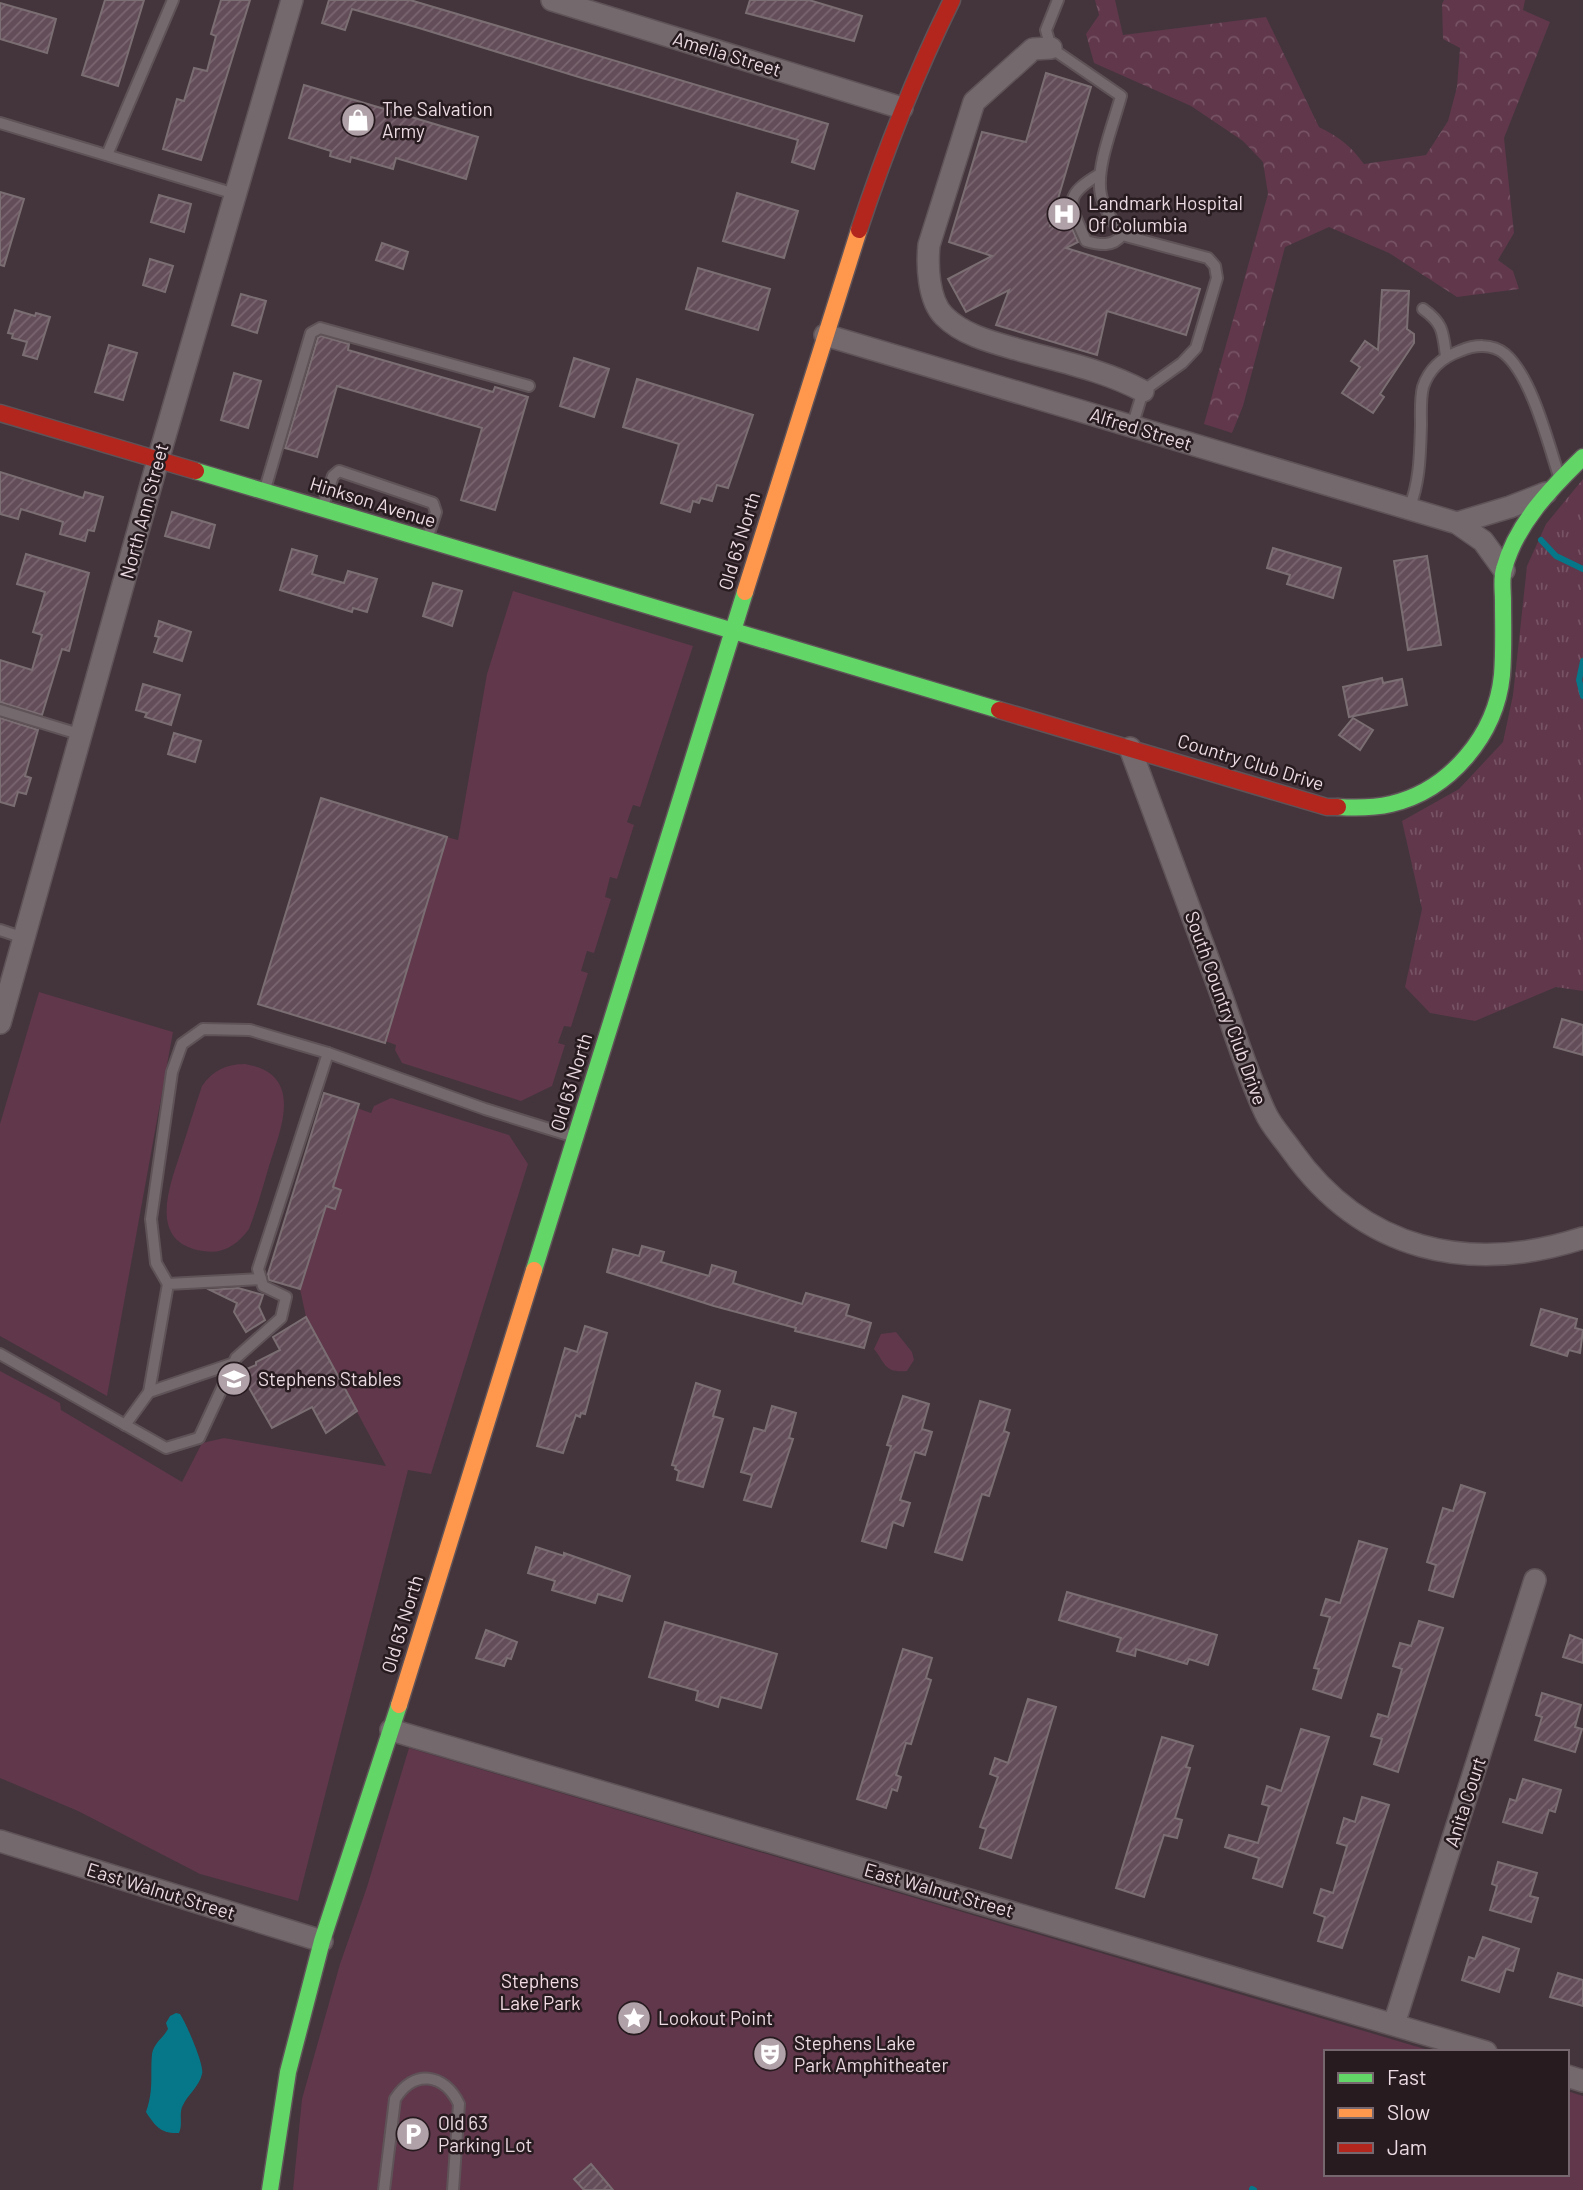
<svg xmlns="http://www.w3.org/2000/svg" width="1583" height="2190" viewBox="0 0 1583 2190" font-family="Barlow,sans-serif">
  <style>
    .grass { fill: url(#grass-tufts) }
    .forest { fill: url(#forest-crowns) }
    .green { fill: #60374b }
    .water { fill: #067788 }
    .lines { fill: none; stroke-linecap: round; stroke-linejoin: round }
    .stream { stroke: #067788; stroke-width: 6 }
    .building { fill: url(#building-hatch); stroke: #7b6e73; stroke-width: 2 }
    .lane-casing { stroke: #5f5358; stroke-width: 14 }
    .street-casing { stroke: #5f5358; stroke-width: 24 }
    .fast-casing { stroke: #5f5358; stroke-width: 19 }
    .slow-casing { stroke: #5f5358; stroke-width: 19 }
    .jam-casing { stroke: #5f5358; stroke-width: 19 }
    .lane { stroke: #746a6e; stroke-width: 10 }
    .street { stroke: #746a6e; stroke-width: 21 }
    .fast { stroke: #63d668; stroke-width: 16 }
    .slow { stroke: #ff974d; stroke-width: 16 }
    .jam { stroke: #b3261e; stroke-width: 16 }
    .labels { text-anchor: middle; stroke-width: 5; stroke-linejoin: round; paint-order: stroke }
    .street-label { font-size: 19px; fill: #ebdae1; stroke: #271b20 }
    .poi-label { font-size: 19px; fill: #ebdae1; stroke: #271b20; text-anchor: start }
    .park-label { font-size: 19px; fill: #f3dbe4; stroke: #271b20 }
  </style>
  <defs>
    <pattern id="grass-tufts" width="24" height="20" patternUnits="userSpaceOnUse" patternTransform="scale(1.75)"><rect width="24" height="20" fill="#60374b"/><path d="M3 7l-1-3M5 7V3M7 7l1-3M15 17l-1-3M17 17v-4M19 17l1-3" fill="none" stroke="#775365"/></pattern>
    <pattern id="forest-crowns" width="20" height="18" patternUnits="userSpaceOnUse" patternTransform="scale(1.75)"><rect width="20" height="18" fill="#60374b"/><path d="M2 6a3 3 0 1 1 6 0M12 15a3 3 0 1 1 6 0" fill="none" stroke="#775365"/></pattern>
    <pattern id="building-hatch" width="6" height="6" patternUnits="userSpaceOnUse" patternTransform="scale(1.75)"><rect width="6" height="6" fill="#634d58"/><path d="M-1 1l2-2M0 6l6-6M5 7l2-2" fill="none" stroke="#7a6670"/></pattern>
  </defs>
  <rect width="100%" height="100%" fill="#43353b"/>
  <path class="grass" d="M1583,479V991L1556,987L1475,1021L1430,1013L1405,987L1422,909L1402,821L1459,789L1503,742L1513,695L1527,566L1546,524Z"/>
  <path class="forest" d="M1095,0H1115L1123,35L1266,17L1319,127C1339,137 1351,146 1364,164L1426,155L1448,121L1457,87L1460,48L1443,39L1442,4L1444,0H1525L1523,10L1550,22L1504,138L1514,233L1498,260L1513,271L1519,289L1457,297L1389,253L1329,227L1285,247L1243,406L1232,433L1204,424L1268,194L1263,162L1243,141L1191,106L1094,63L1086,34L1099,15Z"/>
  <g class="green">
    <path d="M513,591L693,646L640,807L633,805L627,822L634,825L617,879L610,877L605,897L611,899L594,953L587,951L581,971L588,973L571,1027L564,1026L558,1043L565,1045L552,1086L521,1101L402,1063L395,1050L396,1045L385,1041L447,837L458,840L487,674Z"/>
    <path d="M39,992L173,1032L107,1396L0,1336V1124Z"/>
    <path d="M245,1064C305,1074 281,1128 269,1166C263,1187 257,1208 249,1229C238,1244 223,1255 203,1251C145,1242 171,1183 182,1148C189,1127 195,1106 202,1086C213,1070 227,1064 245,1064Z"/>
    <path d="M391,1098L509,1135L528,1164L431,1474L408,1470L298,1901L200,1874L78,1811L0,1778V1371L60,1403L61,1410L182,1482L202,1443L224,1438L386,1466L306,1317L300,1289L326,1206L335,1209L333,1187L357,1108L371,1113L374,1106Z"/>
    <path d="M896,1332L912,1352L914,1360L907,1371C884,1373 886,1364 874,1349L881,1334Z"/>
    <path d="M409,1748L1435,2052H1326V2174H1567V2091L1583,2096V2190H293L302,2099L340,1964L367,1887Z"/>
  </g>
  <path class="water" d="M176,2013L180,2014C186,2023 205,2066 202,2074C199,2087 187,2095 182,2107C179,2116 183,2124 179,2133C161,2134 155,2126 146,2112C154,2089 150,2076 152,2054C154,2043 163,2038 168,2029L166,2023L170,2016Z"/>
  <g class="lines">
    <g class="stream">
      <path d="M1541,540L1556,556L1583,569"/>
      <path d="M1583,661L1579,680L1583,696"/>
      <path d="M1252,2189L1254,2190"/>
    </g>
  </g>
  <g class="building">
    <path d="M105,0H144L118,86L82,75Z"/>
    <path d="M221,0H250L201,160L163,149L177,99L184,101L194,68L207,71L216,36L211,34Z"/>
    <path d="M329,0H410L828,124L814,169L792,162L798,140L582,78L419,28L352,9L345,30L322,23Z"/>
    <path d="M750,0H809L862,16L854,41L746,13Z"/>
    <path d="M0,3L56,19L47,53L0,39Z"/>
    <path d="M1046,73L1091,87L1050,226L1067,217L1078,242L1066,248L1200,289L1186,335L1107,311L1097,355L996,325L1009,290L966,312L948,279L992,256L949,242L982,132L1026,142Z"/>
    <path d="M304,85L478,137L466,179L396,158L393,169L351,157L350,162L330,156L331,151L289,138Z"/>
    <path d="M0,192L24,199L4,266L0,265Z"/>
    <path d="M737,193L798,211L784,258L723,241Z"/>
    <path d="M159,195L191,204L184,232L151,222Z"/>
    <path d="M382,243L408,252L403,269L376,260Z"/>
    <path d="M150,259L173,266L165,292L143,285Z"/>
    <path d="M698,268L770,289L758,330L686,309Z"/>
    <path d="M1382,290L1409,291L1407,329L1414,334V343L1380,394L1384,397L1373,413L1342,393L1360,367L1351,361L1365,341L1378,350Z"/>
    <path d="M241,294L266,301L257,333L232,325Z"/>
    <path d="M15,310L35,316L36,313L50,317L37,359L23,355L27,342L12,338L13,334L8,333Z"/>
    <path d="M321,336L349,344L348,350L493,392L495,387L528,397L495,510L461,500L482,428L337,386L317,457L285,448L318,338Z"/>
    <path d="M109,345L137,353L123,400L95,392Z"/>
    <path d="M574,358L609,369L594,417L560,406Z"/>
    <path d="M234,373L261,381L248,428L221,420Z"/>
    <path d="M637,379L753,415L728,488L717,485L712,501L701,498L699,503L693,501L690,512L661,503L679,444L623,427Z"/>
    <path d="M0,472L83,498L85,492L103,497L94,531L88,530L85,541L60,534L63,522L60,521L21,509L18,519L0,514Z"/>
    <path d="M172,512L215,525L209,548L165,536Z"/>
    <path d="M1273,548L1341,568L1333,598L1287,584L1290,575L1267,568Z"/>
    <path d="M292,549L317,556L312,574L344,583L348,571L377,579L367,612L353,608L352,612L280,590Z"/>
    <path d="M26,554L89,573L69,651L62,649L42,715L0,702V660L32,670L42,635L33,632L45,592L17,584Z"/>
    <path d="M1427,556L1441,645L1408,650L1394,561Z"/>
    <path d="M433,583L462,591L452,626L423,616Z"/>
    <path d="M159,621L191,632L182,661L154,652L159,637L155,636Z"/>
    <path d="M1382,678L1383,683L1402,679L1407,705L1349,717L1343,687Z"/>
    <path d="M143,684L180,695L171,725L145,717L147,713L136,710Z"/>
    <path d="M0,718L38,730L25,776L31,778L26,794L18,792L14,806L0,802Z"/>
    <path d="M1353,718L1373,730L1360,750L1339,735Z"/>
    <path d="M174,733L201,741L195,762L168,754Z"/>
    <path d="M321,798L447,837L385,1043L258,1004Z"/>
    <path d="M1562,1019L1583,1025V1055L1554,1047Z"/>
    <path d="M324,1093L359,1104L333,1187L341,1190L335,1209L326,1206L300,1289L269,1280L268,1274Z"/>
    <path d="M642,1246L664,1252L661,1262L709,1276L712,1265L736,1272L733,1283L802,1304L806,1293L849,1305L846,1315L871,1323L864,1348L795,1331L796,1328L714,1306L607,1272L613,1249L639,1256Z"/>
    <path d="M238,1288L263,1295L259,1307L265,1320L246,1332L234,1312L237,1303L210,1290Z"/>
    <path d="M1541,1309L1577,1319L1575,1328L1583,1330L1580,1353L1569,1350L1567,1356L1531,1345Z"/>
    <path d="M306,1317L357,1411L326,1433L312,1407L272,1428L240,1372L256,1365V1362L280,1350L273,1337Z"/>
    <path d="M585,1326L607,1333L585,1414L581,1413L580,1417L576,1415L563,1453L537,1446L565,1348L577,1352Z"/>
    <path d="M696,1383L720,1391L713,1416L723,1419L703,1487L677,1480L679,1471L675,1469L676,1466L672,1465Z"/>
    <path d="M903,1396L929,1404L922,1429L932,1432L925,1455L915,1452L900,1500L910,1503L903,1526L893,1522L886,1548L862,1541L891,1446L887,1445Z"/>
    <path d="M980,1401L1010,1410L1004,1431L1009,1433L989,1496L982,1494L962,1560L935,1552Z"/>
    <path d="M772,1406L796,1413L789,1438L793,1439L771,1507L744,1500L752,1475L741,1472L754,1428L765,1431Z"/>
    <path d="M1461,1485L1485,1493L1453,1597L1429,1590L1436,1565L1427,1562L1443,1508L1453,1511Z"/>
    <path d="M1359,1541L1387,1549L1341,1698L1313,1689L1319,1669L1314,1668L1330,1617L1321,1615L1326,1599L1340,1603Z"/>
    <path d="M536,1547L564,1556V1553L630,1576L622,1601L598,1594L595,1603L552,1590L555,1581L528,1573Z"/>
    <path d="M1067,1592L1217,1635L1208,1665L1189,1659L1187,1664L1136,1649L1135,1656L1117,1651L1121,1638L1059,1620Z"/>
    <path d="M1419,1621L1443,1628L1398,1772L1374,1764L1382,1739L1371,1736L1378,1714L1388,1717L1402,1669L1393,1666L1400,1643L1411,1646Z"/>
    <path d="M665,1622L777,1654L761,1708L721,1697L718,1707L696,1700L698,1691L649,1677Z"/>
    <path d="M486,1630L517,1642L511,1659L507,1658L504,1666L476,1658Z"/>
    <path d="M1570,1635L1583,1640V1663L1563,1657Z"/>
    <path d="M903,1649L932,1658L926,1678L931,1680L911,1744L906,1743L896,1775L901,1777L897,1791L892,1789L886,1808L857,1799Z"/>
    <path d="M1542,1693L1581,1705L1575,1727L1582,1729L1575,1752L1535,1740L1542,1717L1536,1715Z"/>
    <path d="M1028,1699L1056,1707L1011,1858L980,1848L986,1829L980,1827L998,1777L990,1774L995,1758L1008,1763Z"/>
    <path d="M1301,1729L1329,1737L1282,1887L1253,1878L1259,1858L1225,1847L1229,1835L1258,1843L1269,1806L1262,1804L1267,1786L1281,1791Z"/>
    <path d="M1162,1737L1193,1746L1186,1767L1190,1768L1175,1818L1182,1820L1177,1838L1164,1835L1144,1897L1116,1888Z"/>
    <path d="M1523,1779L1561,1790L1555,1812L1549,1810L1542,1833L1503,1822L1510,1799L1516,1801Z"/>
    <path d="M1362,1797L1389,1805L1342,1948L1318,1941L1325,1917L1314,1913L1321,1889L1333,1893L1347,1846L1337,1843L1344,1818L1355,1822Z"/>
    <path d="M1498,1862L1537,1873L1530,1896L1538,1898L1531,1922L1490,1910L1497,1886L1492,1884Z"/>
    <path d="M1483,1937L1519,1949L1513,1971L1506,1969L1499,1992L1462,1980L1469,1957L1475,1959Z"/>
    <path d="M1558,1973L1583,1980V2006L1550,1997Z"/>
    <path d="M591,2164L613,2190H584L574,2179Z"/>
  </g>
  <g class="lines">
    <g class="lane-casing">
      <g id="lane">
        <path d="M1058,0L1046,30L1051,48L1121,96C1114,123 1095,168 1101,195C1104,209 1114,223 1122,235L1208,258L1215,266L1217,278L1196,348L1182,363L1143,391L1132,427"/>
        <path d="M0,123L235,194"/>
        <path d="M107,155L173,0"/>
        <path d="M1100,174C1061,197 1070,204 1086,241C1100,245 1113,247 1122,235"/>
        <path d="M1423,309C1443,323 1443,332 1446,356"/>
        <path d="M265,489L311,333L320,328L529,386"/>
        <path d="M323,506L333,476L339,471L433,503L436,512L427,539"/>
        <path d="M1409,509C1420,481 1420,455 1421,425C1421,413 1420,399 1423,387C1429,369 1443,357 1460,351C1474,345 1492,343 1505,354C1532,377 1548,443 1559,476"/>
        <path d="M0,710L82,735"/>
        <path d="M0,930L24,938"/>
        <path d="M168,1284L156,1263L151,1219L172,1072L182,1044L203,1029L250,1030L328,1053"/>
        <path d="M0,1354L166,1448L199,1438L236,1358L281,1318L286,1297L263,1286L258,1269L328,1053L485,1109L575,1137"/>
        <path d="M149,1392L168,1284L261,1279"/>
        <path d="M125,1425L149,1392L234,1363"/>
        <path d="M384,2190L395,2099C414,2069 444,2073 459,2104L453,2190"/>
      </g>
    </g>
    <g class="street-casing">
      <g id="street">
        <path d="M552,0L902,108"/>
        <path d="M1051,48L1033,49L974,102L929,245C927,265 928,300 944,316C963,335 991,342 1016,349C1058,361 1104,370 1143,391"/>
        <path d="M825,335L1457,523L1483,541L1504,570"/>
        <path d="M1457,523L1510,507L1546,493"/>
        <path d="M1130,748C1158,823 1186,898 1213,972C1230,1017 1245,1069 1265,1112C1271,1126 1283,1138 1292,1151C1363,1251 1469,1275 1583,1238"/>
        <path d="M0,1023L158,460L292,0"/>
        <path d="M391,1730L1486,2052"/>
        <path d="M0,1841L322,1941"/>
        <path d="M1394,2024L1535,1580"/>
        <path d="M1567,2076L1583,2081"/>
      </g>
    </g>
    <g class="fast-casing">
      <g id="fast">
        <path d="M196,471L999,710"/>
        <path d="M1338,807C1355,808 1374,808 1391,804C1450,790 1496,735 1502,675C1504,650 1503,625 1503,601C1503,590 1501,579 1504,569C1516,524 1551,488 1583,457"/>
        <path d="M534,1270L745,592"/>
        <path d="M270,2190L288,2072L322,1941L399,1705"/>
      </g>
    </g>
    <g class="slow-casing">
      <g id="slow">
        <path d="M745,592L859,230"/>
        <path d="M399,1705L534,1270"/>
      </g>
    </g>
    <g class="jam-casing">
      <g id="jam">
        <path d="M859,230C885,151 915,75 952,0"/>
        <path d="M0,413L196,471"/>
        <path d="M999,710L1327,807H1338"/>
      </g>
    </g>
    <use href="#lane" class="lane"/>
    <use href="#street" class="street"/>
    <use href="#fast" class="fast"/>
    <use href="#slow" class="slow"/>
    <use href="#jam" class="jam"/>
  </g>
  <defs>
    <g id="shop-disc" transform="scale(1.75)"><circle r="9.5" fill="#b0a0a7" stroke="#271b20"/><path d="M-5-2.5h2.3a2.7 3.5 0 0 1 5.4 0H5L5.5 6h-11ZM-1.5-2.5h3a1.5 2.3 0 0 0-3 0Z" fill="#fff"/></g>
    <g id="hospital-disc" transform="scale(1.75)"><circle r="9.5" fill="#b0a0a7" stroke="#271b20"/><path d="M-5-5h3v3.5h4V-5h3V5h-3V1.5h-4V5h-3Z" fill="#fff"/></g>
    <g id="school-disc" transform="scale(1.75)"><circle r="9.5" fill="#b0a0a7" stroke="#271b20"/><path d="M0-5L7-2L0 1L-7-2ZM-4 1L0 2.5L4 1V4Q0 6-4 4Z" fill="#fff"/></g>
    <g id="sight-disc" transform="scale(1.75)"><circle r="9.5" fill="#b0a0a7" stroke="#271b20"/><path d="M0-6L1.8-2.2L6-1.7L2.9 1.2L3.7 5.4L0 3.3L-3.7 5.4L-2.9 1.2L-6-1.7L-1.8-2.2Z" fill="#fff"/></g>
    <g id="theatre-disc" transform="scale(1.75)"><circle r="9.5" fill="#b0a0a7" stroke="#271b20"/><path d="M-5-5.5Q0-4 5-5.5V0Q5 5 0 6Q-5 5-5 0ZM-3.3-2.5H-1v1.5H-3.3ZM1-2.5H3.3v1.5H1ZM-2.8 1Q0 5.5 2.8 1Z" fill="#fff"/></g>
    <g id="parking-disc" transform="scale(1.75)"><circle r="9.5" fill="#b0a0a7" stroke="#271b20"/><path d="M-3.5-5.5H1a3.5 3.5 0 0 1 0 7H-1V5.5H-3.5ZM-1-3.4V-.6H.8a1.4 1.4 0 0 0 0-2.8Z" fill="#fff"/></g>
  </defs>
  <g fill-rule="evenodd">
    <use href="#shop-disc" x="358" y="120"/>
    <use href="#hospital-disc" x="1064" y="214"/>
    <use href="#school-disc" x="234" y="1379"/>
    <use href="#sight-disc" x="634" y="2018"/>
    <use href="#theatre-disc" x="770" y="2054"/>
    <use href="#parking-disc" x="413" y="2134"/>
  </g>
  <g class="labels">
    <g class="street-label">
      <text transform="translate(727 54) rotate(17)" y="7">Amelia Street</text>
      <text transform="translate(1141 429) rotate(17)" y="7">Alfred Street</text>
      <text transform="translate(373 502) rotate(17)" y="7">Hinkson Avenue</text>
      <text transform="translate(144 511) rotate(-75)" y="7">North Ann Street</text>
      <text transform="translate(739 541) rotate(-73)" y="7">Old 63 North</text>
      <text transform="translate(1251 762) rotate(17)" y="7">Country Club Drive</text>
      <text transform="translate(1226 1008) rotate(70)" y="7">South Country Club Drive</text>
      <text transform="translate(571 1082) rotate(-73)" y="7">Old 63 North</text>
      <text transform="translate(402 1624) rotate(-73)" y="7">Old 63 North</text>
      <text transform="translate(1465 1802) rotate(-72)" y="7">Anita Court</text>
      <text transform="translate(939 1890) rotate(16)" y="7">East Walnut Street</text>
      <text transform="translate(161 1891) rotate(17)" y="7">East Walnut Street</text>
    </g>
    <g class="poi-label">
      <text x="382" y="116">The Salvation<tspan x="382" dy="22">Army</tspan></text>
      <text x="1088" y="210">Landmark Hospital<tspan x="1088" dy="22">Of Columbia</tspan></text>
      <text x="258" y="1386">Stephens Stables</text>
      <text x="658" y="2025">Lookout Point</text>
      <text x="794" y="2050">Stephens Lake<tspan x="794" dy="22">Park Amphitheater</tspan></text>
      <text x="438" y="2130">Old 63<tspan x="438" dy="22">Parking Lot</tspan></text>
    </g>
    <g class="park-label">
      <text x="540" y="1988">Stephens<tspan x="540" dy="22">Lake Park</tspan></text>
    </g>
  </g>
  <rect x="1324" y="2050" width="245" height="126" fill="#271b20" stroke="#75676d" stroke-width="2"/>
  <rect x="1338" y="2073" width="35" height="10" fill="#63d668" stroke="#75676d" stroke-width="2"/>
  <text x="1387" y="2085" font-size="21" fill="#ebdae1">Fast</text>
  <rect x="1338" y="2108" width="35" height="10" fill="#ff974d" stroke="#75676d" stroke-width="2"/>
  <text x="1387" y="2120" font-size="21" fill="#ebdae1">Slow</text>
  <rect x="1338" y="2143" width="35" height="10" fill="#b3261e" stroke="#75676d" stroke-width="2"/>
  <text x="1387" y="2155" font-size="21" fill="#ebdae1">Jam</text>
</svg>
